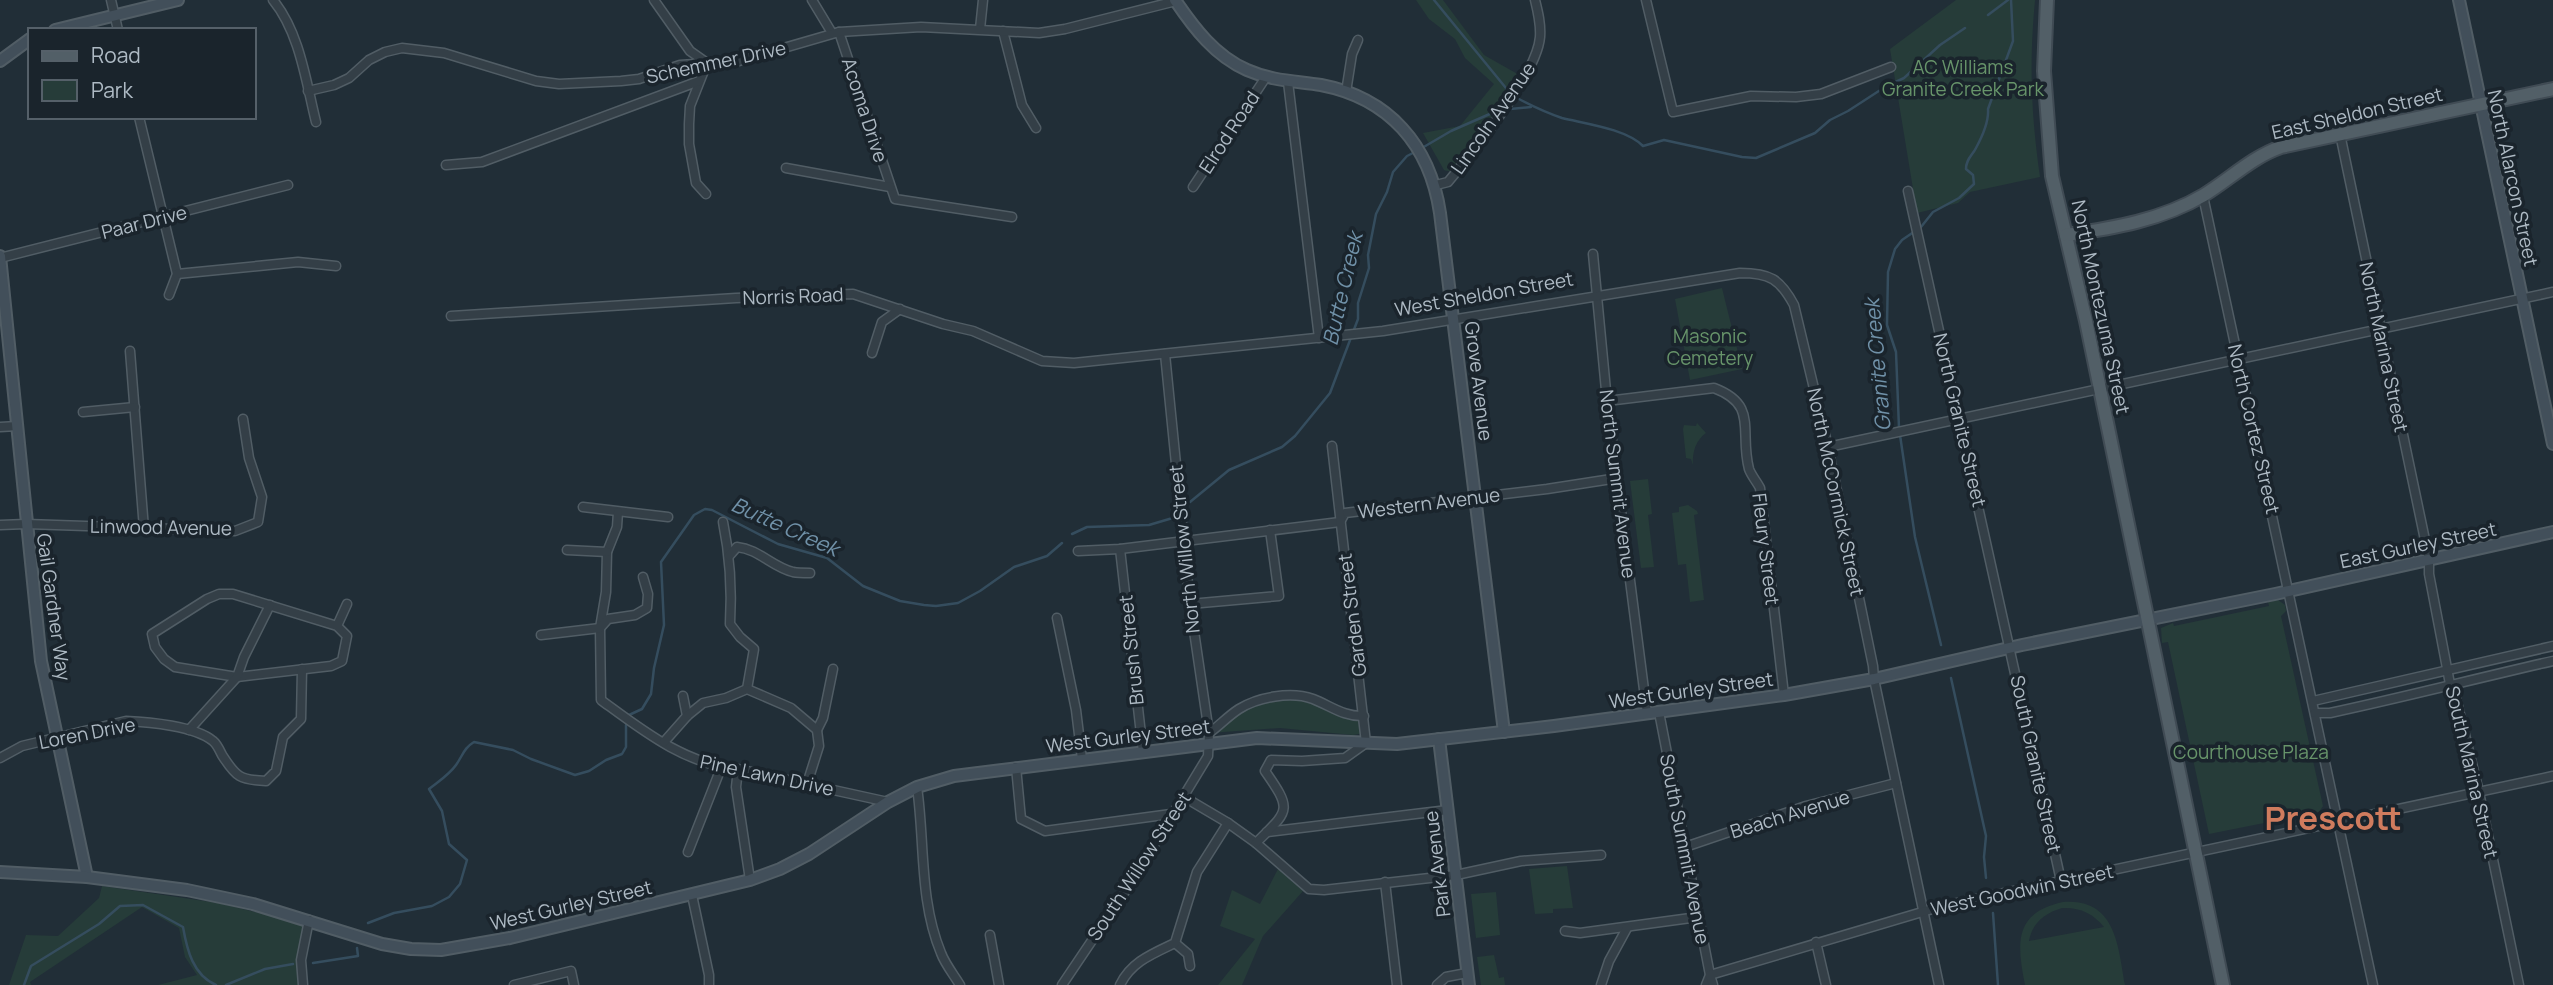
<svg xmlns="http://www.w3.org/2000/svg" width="2553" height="985" viewBox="0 0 2553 985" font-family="Manrope,sans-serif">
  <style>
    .green { fill: #263c39; fill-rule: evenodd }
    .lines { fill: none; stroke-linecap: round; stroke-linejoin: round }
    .stream { stroke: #354d5e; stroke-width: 2.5 }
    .street-casing { stroke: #515d65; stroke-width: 11 }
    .secondary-casing { stroke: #515d65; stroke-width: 14 }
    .primary-casing { stroke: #404b54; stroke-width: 16 }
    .street { stroke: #343f47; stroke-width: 8 }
    .secondary { stroke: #424f5a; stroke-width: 10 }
    .primary { stroke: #525f67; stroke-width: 12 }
    .labels { text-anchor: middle; stroke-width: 7; stroke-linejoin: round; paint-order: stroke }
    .street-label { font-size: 19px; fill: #aebac4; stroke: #1a242c }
    .park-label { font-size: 19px; fill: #67946a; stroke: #1a242c }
    .water-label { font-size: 21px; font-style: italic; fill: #7091a8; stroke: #1a242c }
    .town-label { font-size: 33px; font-weight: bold; fill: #d07c5e; stroke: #1a242c }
  </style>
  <rect width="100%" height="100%" fill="#212e37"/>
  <g class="green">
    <path d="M1416,0H1443L1484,55L1521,76L1458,164C1454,169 1450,173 1444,170L1423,133L1460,126L1494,84L1465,58L1455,39L1429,19Z"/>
    <path d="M1956,0H2035C2029,64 2031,113 2040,177L1970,192L1958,203L1917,213L1890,49Z"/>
    <path d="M1722,288L1742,369L1690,380L1675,299Z"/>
    <path d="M1697,423L1706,433C1696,440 1692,452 1693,465L1691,459L1686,458L1683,429L1684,425L1696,426Z"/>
    <path d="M1648,479L1652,514L1648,515L1654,567L1641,568L1630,481Z"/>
    <path d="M1688,505L1697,511L1698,514L1694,515L1704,600L1690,602L1686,564L1678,565L1672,513L1679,512V507Z"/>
    <path d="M2278,600L2285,605L2286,611L2281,616L2323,806L2319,812L2209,834L2168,642L2162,643L2161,628L2173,623L2174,626L2269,606L2268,602Z"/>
    <path d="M1288,696L1364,716L1365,733L1353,735L1280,728L1209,733L1239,709Z"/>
    <path d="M1567,866L1573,908L1553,909V913L1535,914L1529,869Z"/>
    <path d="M1278,869L1303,891L1263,936L1242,985H1218L1255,939L1220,926L1232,890L1260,904Z"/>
    <path d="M102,886L218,903L305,924L297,972L299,985H158L197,975L185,957L179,928L142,907L30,982L31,985H9L26,935L58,936L99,898Z"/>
    <path d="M1496,892L1500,935L1476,938L1471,894Z"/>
    <path d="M2063,902C2116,898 2118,946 2125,985H2025C2017,944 2013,913 2063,902ZM2062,908C2079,907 2093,913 2104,927L2029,941C2032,923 2045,913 2062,908Z"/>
    <path d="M1494,955L1499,978L1504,977L1505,985H1481L1477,957Z"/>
  </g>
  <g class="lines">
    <g class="stream">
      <path d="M1434,0L1510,93"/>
      <path d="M1988,15L2008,0"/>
      <path d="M1517,98C1532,106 1547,113 1562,118C1587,124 1626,129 1643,146L1664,140L1742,157L1756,158L1815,133L1830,120L1848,111L1885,87L1904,78L1940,45L1965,28"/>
      <path d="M1510,109L1531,107"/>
      <path d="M1422,148L1451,131L1492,113"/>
      <path d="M1899,428L1896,352L1887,325L1888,272L1895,249L1902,240L1921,227L1933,212L1959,198L1974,184L1973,175L1966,169C1966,159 1972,156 1976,148C1982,137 1989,121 1988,109L2013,41L2011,0"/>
      <path d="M1900,435L1915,537L1941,645"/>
      <path d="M1190,502L1229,470L1282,447L1295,436L1330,393L1358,319V303L1369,268L1368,255L1376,214L1387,192L1393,172L1407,156L1417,151"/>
      <path d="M1072,534L1087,527L1149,525L1176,517"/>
      <path d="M1951,678L1986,836L1984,857L1986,878"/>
      <path d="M629,715L642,709L651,694L654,668L664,625L661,562L694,515L705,509L712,510L778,544L827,558L863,586L900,601L924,605L936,606L958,603L980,591L1014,567L1047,556L1062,543"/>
      <path d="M1993,913L1998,985"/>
      <path d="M368,923L394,913L432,906L449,897L460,884L467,860L449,844L442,811L429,789C439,781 449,775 456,765C463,755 464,748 474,742L513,750L531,759L575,775L589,771L606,760L622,754L626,747V725"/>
      <path d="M313,963L358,956L357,948"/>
      <path d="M24,985L31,966L99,924L120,906L143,905L183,927C187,950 193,975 216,985"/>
      <path d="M226,985L265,969L293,964"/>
    </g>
    <g class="street-casing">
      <g id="street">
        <path d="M111,0L118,30"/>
        <path d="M273,0C300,33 306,82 316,122"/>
        <path d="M654,0L690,51L707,63L690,106L689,124V144L696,183L706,194"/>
        <path d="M812,0L832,33"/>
        <path d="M1646,0L1673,112L1751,96L1796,97L1821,94L1891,67"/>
        <path d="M980,29L983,0"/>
        <path d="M1003,31L1022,105L1036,128"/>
        <path d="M839,32L895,199L1012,217"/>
        <path d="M1288,82L1319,338"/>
        <path d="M308,91L334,85L349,78L369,60L385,52L402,48L444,53L536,81L559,84L621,81L639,79L680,65L739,61L839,32L921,27L1039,33L1065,29L1176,1"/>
        <path d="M1346,92L1352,54L1358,40"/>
        <path d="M139,117L177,274L169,295"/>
        <path d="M2340,134L2429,559V574L2450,684L2455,694L2479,792L2519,985"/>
        <path d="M446,165L482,162L699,81"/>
        <path d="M786,168L890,187"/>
        <path d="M1436,185L1448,182C1473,152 1537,74 1540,37C1541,24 1538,12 1535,0"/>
        <path d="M1193,187L1266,77"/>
        <path d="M1908,191L2061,881"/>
        <path d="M2203,196L2373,985"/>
        <path d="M1593,254L1607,401L1647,713"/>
        <path d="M0,258L288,185"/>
        <path d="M177,274L298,262L336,266"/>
        <path d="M451,316L736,298L853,294L943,324L973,331L1042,361L1074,363L1383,331L1740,273C1770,273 1780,279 1794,305L1828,447L1873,666L1874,679L1939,985"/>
        <path d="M130,351L144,529"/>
        <path d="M872,353L882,322L900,309"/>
        <path d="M1607,401L1714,388C1759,405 1739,431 1749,469C1751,475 1757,482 1760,488L1784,695"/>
        <path d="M83,412L135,407"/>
        <path d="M0,427L18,426"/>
        <path d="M1828,447L2553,292"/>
        <path d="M583,507L668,517"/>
        <path d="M618,512L617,527L607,552L606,592L600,628L601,700C642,730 686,765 738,769L888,802"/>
        <path d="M723,522C730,556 732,590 730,624L740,637L754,649L747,689"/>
        <path d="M0,525L26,524L235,531L258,522L262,497L249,458L243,419"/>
        <path d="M1120,549L1143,752"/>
        <path d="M567,550L607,552"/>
        <path d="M1078,551L1120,549L1340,522L1345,513L1547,489L1618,478"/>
        <path d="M729,556L737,547C759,549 772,567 793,572C798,573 804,573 810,573"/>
        <path d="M1190,604L1279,596L1270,530"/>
        <path d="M1057,618L1076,710L1082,759"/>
        <path d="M337,626L233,594H219L207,599L152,634L155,647L164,659L175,667L237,677L331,666L342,661L347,636L337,626L347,604"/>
        <path d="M541,635L600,628L608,619L635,615L647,608L648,594L643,577"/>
        <path d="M683,696L687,716"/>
        <path d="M2313,701L2553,646"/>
        <path d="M1659,712L1710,975L1706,985"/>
        <path d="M2315,713H2330C2405,697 2478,678 2553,661"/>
        <path d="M189,730L237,677L244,657L270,605"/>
        <path d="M817,730L823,718L833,669"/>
        <path d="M1209,733C1219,726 1228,716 1239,709C1258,697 1291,691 1313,699C1331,706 1344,717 1364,716"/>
        <path d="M664,742L687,716L703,703L726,698L747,689L791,708L817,730L819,746L807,784"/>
        <path d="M0,758L22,746L126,721C149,722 195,726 213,741C217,744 220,751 222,755C236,777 240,780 266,781L276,771L283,737L301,719L302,669"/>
        <path d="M1016,767L1021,819L1045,831L1171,814"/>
        <path d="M738,769L736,787L750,880"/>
        <path d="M917,787C925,842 919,900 941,953C945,964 954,975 960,985"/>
        <path d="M1184,797L1228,823L1256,843L1309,889L1324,890L1456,875L1521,861L1601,855"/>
        <path d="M1267,832L1448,810"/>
        <path d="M1256,843C1289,810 1293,811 1265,771L1271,760L1302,761L1345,758L1366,743L1332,446"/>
        <path d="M1685,847L1806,806L1896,783"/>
        <path d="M688,852L721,768"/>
        <path d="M1385,882L1397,985"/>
        <path d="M692,895L709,975V985"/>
        <path d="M1565,931L1580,933L1698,917"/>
        <path d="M990,935L999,985"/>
        <path d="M1816,942L1826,985"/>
        <path d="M1175,943L1188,954L1190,966"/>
        <path d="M303,985L301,960L309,920"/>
        <path d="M514,985L571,971L574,985"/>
        <path d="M1062,985L1134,878L1208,756L1209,733L1190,604L1165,354"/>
        <path d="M1120,985C1131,962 1152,954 1175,943L1197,872L1228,823"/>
        <path d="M1437,985L1446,977L1467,973"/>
        <path d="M1601,985L1609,961L1627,928"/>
        <path d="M1713,985L1710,975L1939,907L2553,776"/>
      </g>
    </g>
    <g class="secondary-casing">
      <g id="secondary">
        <path d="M1175,0C1194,28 1215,56 1247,70C1272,81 1295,81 1321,85C1389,98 1430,145 1440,213L1504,732"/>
        <path d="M2459,0L2553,444"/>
        <path d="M55,30L178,0"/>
        <path d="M0,61L30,39"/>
        <path d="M0,256L41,661L87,877"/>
        <path d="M1439,739L1469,985"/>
        <path d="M0,872L87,877L187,890L253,904L382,944L411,949L441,950L510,938L750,880L780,869L809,854L888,802L917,787L954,776L1257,738L1397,744L1554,726L1784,695L1874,679L2022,645L2275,594L2553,532"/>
      </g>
    </g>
    <g class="primary-casing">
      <g id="primary">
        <path d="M2047,0L2044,71L2052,176L2086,321L2223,985"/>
        <path d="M2066,235C2114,228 2162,220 2204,195C2230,179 2252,157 2281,147L2553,89"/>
      </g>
    </g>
    <use href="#street" class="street"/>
    <use href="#secondary" class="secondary"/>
    <use href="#primary" class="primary"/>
  </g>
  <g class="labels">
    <g class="street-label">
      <text transform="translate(716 62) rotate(-12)" y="7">Schemmer Drive</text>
      <text transform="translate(865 110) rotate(72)" y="7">Acoma Drive</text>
      <text transform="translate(2357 113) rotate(-13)" y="7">East Sheldon Street</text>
      <text transform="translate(1493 118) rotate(-55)" y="7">Lincoln Avenue</text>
      <text transform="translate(1229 132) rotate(-57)" y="7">Elrod Road</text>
      <text transform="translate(2513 178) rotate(78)" y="7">North Alarcon Street</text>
      <text transform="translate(144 222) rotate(-14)" y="7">Paar Drive</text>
      <text transform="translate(1484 294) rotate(-10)" y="7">West Sheldon Street</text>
      <text transform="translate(793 296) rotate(-2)" y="7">Norris Road</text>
      <text transform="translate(2101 307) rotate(78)" y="7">North Montezuma Street</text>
      <text transform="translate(2384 347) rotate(78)" y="7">North Marina Street</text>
      <text transform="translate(1479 381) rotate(83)" y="7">Grove Avenue</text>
      <text transform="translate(1960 420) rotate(77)" y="7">North Granite Street</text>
      <text transform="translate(2254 429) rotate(77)" y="7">North Cortez Street</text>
      <text transform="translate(1618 484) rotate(83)" y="7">North Summit Avenue</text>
      <text transform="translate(1836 492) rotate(78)" y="7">North McCormick Street</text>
      <text transform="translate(1429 503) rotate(-7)" y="7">Western Avenue</text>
      <text transform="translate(161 527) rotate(1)" y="7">Linwood Avenue</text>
      <text transform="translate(2418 545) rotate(-12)" y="7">East Gurley Street</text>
      <text transform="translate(1184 549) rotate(-96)" y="7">North Willow Street</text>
      <text transform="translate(1766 549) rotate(83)" y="7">Fleury Street</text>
      <text transform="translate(54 607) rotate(82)" y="7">Gail Gardner Way</text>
      <text transform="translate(1352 615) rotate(-97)" y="7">Garden Street</text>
      <text transform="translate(1131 650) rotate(-96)" y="7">Brush Street</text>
      <text transform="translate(1691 690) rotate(-8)" y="7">West Gurley Street</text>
      <text transform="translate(87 733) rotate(-11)" y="7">Loren Drive</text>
      <text transform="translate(1128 736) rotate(-7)" y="7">West Gurley Street</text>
      <text transform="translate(2036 764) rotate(78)" y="7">South Granite Street</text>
      <text transform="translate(2472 772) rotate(77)" y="7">South Marina Street</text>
      <text transform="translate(767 775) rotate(12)" y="7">Pine Lawn Drive</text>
      <text transform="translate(1790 814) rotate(-17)" y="7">Beach Avenue</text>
      <text transform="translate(1685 849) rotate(79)" y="7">South Summit Avenue</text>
      <text transform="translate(1437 864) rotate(-97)" y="7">Park Avenue</text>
      <text transform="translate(1139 866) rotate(-57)" y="7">South Willow Street</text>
      <text transform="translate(2022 890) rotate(-12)" y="7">West Goodwin Street</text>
      <text transform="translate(571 905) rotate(-13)" y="7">West Gurley Street</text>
    </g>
    <g class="park-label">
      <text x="1963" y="74">AC Williams<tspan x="1963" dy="22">Granite Creek Park</tspan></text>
      <text x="1710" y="343">Masonic<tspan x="1710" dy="22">Cemetery</tspan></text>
      <text x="2251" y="759">Courthouse Plaza</text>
    </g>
    <g class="water-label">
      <text transform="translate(1343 289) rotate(-77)" y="7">Butte Creek</text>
      <text transform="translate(1878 365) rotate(-95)" y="7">Granite Creek</text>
      <text transform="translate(785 527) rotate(24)" y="7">Butte Creek</text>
    </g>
    <g class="town-label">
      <text x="2333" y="830">Prescott</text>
    </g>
  </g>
  <rect x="28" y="28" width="228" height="91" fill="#1a242c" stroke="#556069" stroke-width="2"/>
  <rect x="42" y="51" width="35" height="10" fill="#525f67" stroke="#556069" stroke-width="2"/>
  <text x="91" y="63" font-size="21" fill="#aebac4">Road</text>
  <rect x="42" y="80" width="35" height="21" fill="#263c39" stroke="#556069" stroke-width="2"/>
  <text x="91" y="98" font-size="21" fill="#aebac4">Park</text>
</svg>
